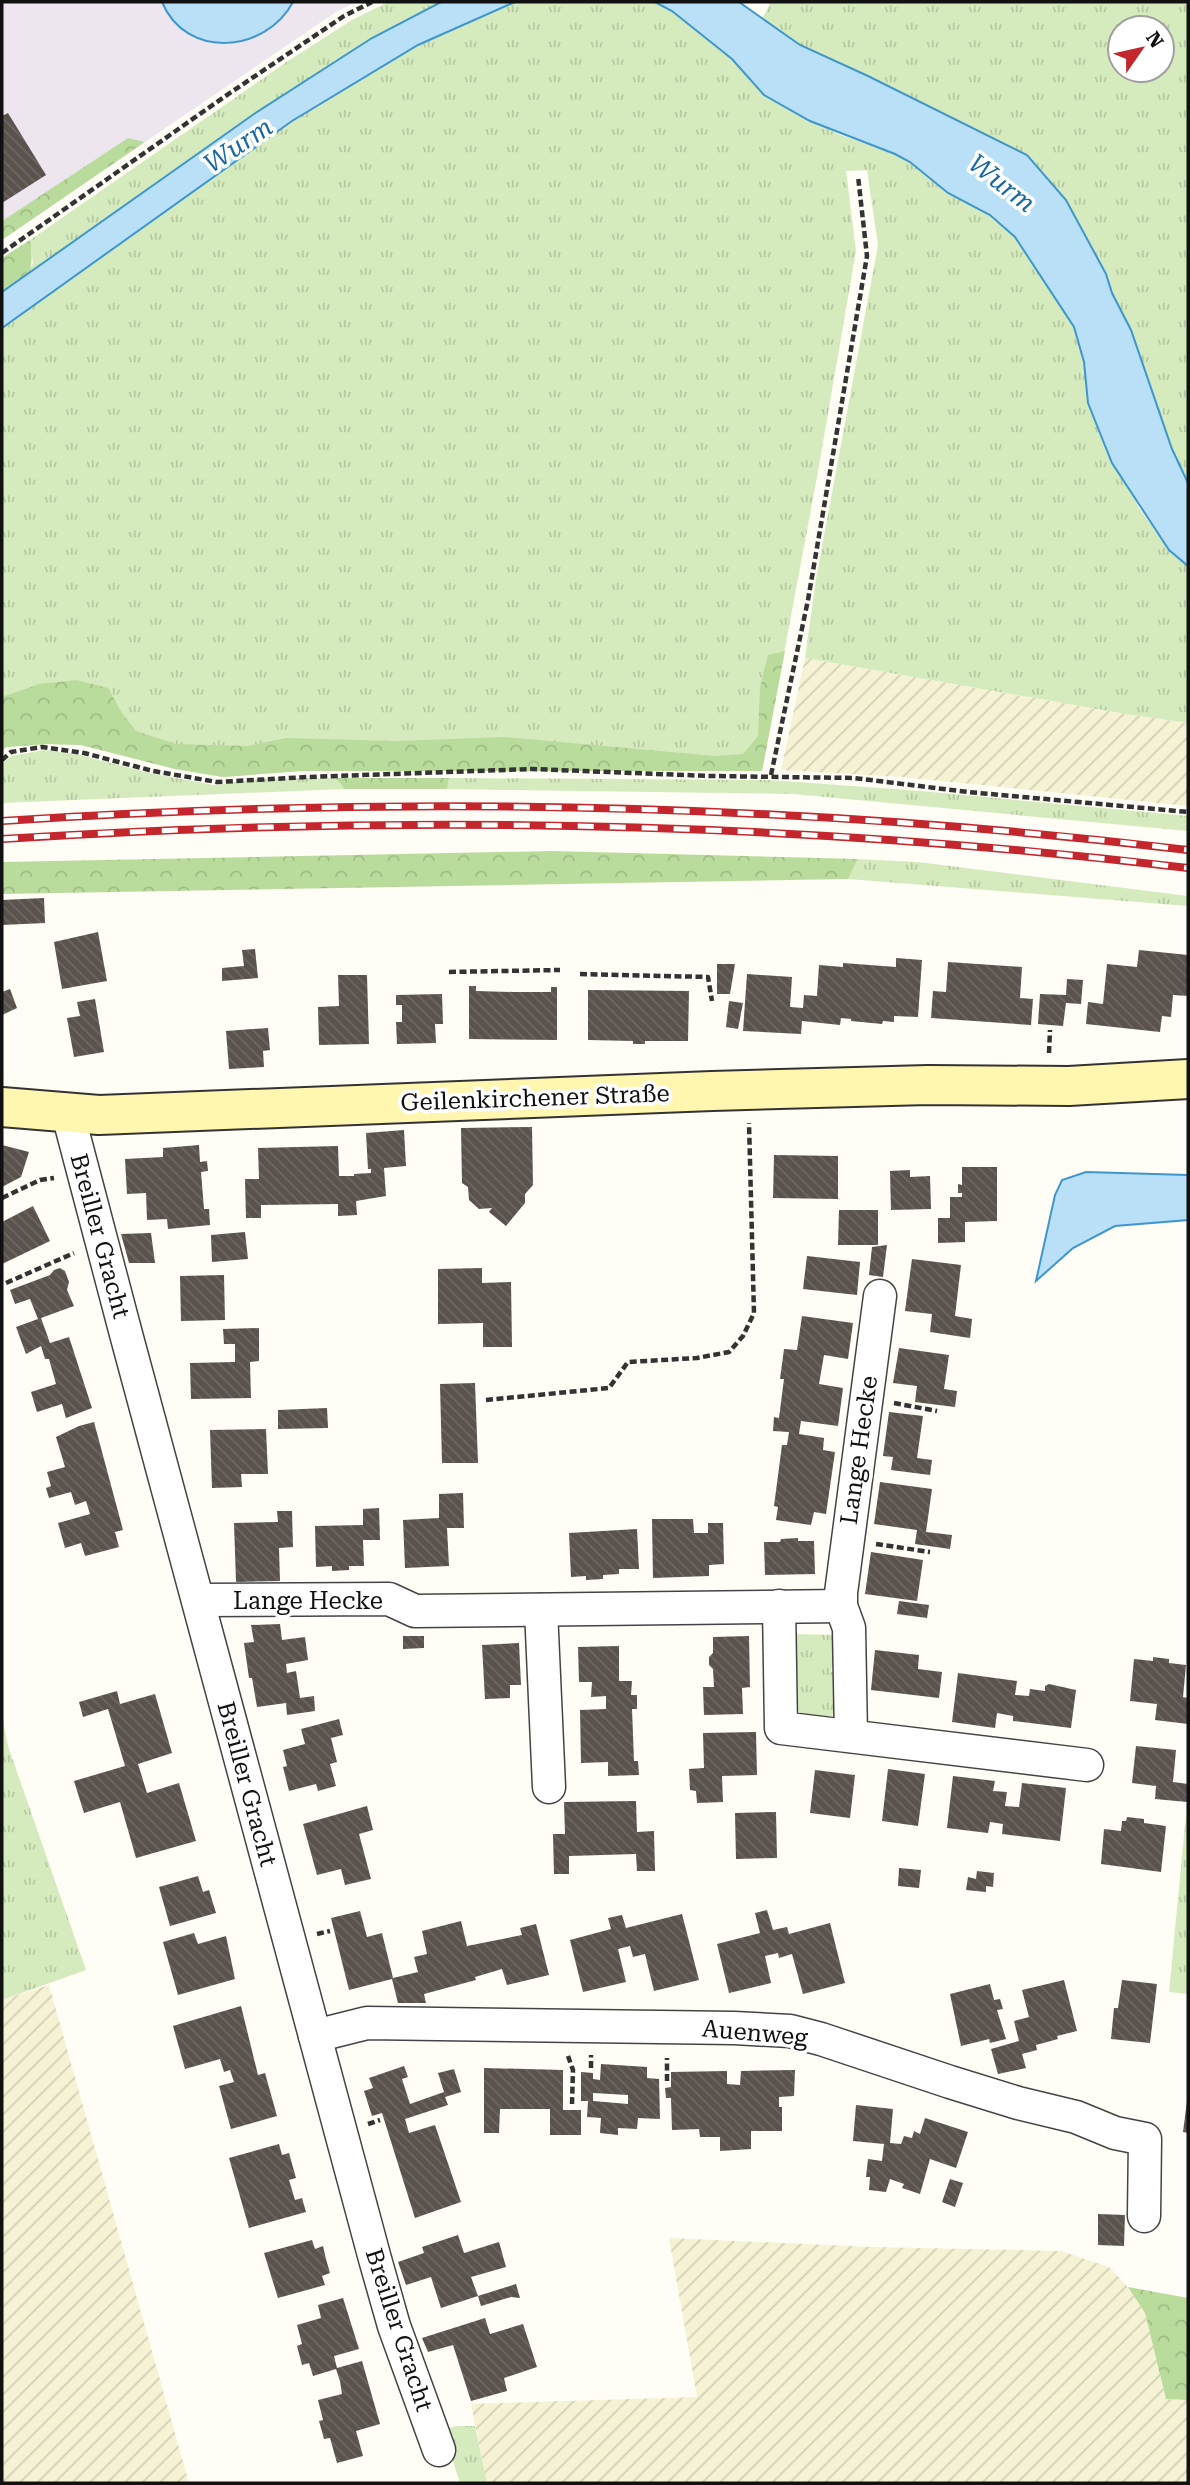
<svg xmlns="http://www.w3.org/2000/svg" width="1190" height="2485" viewBox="0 0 1190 2485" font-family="'Roboto Serif',serif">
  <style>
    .industrial { fill: #eee6ef }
    .farmland { fill: url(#farmland-furrows) }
    .grass { fill: url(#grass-tufts); fill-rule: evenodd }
    .forest { fill: url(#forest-crowns) }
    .water { fill: #b9e0f7; stroke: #3f96cf; stroke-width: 2 }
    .building { fill: url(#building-back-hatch); fill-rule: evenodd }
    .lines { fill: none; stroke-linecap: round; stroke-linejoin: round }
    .street-casing { stroke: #444; stroke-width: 35 }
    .secondary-casing { stroke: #333; stroke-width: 42 }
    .path { stroke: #333; stroke-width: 4.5; stroke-dasharray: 7 3.5; stroke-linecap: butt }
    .street { stroke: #fff; stroke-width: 32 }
    .secondary { stroke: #fff6b0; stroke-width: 38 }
    .rail-casing { stroke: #c4262e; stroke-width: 8 }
    .rail { stroke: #fff; stroke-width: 5; stroke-dasharray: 16; stroke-linecap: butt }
    .labels { text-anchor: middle; stroke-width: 7; stroke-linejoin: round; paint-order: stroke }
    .street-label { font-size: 24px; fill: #111; stroke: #fff }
    .water-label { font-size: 26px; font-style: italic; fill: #1768a6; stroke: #fff }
  </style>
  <defs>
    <pattern id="farmland-furrows" width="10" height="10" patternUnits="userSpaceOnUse" patternTransform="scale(1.75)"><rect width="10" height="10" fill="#f6f3d4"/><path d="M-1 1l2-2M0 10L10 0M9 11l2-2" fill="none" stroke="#d2cfb5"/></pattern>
    <pattern id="grass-tufts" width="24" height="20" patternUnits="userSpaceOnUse" patternTransform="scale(1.75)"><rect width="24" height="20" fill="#d5ebbd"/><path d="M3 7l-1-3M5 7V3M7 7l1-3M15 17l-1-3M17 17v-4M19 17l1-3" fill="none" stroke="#b6c8a1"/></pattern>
    <pattern id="forest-crowns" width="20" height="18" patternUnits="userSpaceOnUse" patternTransform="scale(1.75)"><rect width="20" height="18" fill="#b9dc9c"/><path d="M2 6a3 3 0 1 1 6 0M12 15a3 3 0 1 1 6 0" fill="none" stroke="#9ebc85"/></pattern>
    <pattern id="building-back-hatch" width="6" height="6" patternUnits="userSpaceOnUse" patternTransform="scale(1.75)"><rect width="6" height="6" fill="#5a524d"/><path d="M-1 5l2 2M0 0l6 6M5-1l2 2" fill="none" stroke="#6d6662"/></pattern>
  </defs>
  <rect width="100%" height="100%" fill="#fffdf5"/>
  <path class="industrial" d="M2,2H356L336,12L145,142L128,139L2,221Z"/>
  <g class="farmland">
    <path d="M805,658L1120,713L1188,723V806L902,777L781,770Z"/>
    <path d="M49,1985L189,2483H2V2000Z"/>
    <path d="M669,2238L873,2247L1061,2251L1109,2267L1128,2287L1145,2313L1166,2399L1188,2400V2483H487L471,2404L697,2397Z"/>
  </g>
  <g class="grass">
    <path d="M388,2H441L404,20L254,114L26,275L33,263L30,240L285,63L352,20Z"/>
    <path d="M515,2H655L672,11L732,60L764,95L838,134L895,154L910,162L948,192L990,215L1015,237L1074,327L1084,362L1088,403L1139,508L1169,550L1188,566V723L1120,713L805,658L816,579L878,245L867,170L846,171L856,251L817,477L762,771H301L223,777L175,769L81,745L48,744L6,747L2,751V328L292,121L418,45Z"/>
    <path d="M771,2H1188V483L1172,450L1131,330L1112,293L1106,274L1066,200L1042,171L1027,155L868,76L800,45L762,19ZM1120,28H1162V70H1120Z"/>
    <path d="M44,750L76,754L149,773L214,785L260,779L336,778L344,789L2,803V764L11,756Z"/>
    <path d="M449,778L770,780L921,791L1188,816V831L793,794L447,789Z"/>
    <path d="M858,859L918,862L1188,896V906L848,879Z"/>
    <path d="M794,1634L837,1635L841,1666H832L831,1672L841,1673L842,1694L834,1715C816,1721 810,1724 797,1709Z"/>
    <path d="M2,1716L8,1746L86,1970L2,2000Z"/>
    <path d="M1188,1794V1994L1169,1992Z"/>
    <path d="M457,2426H475L487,2483H460L449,2449L448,2428Z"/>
  </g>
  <g class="forest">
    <path d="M128,138L145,142L2,240V221Z"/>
    <path d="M30,240C35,275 29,273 2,292V258Z"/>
    <path d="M785,651L762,771H301L223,777L175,769L81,745L48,744L6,747L2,751V697L39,684L76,680L108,688L122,713L136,731L176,744L248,746L286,738L396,741L504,737L715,756L743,754L758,736L760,687L768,655Z"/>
    <path d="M336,778H449L447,789H344Z"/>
    <path d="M552,851L858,859L848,879L2,894V862Z"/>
    <path d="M1128,2287L1188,2298V2400L1166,2399L1145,2313Z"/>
  </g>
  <g class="water">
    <path d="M162,2H293C266,53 186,60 162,2Z"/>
    <path d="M441,2H515L418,45L292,121L2,328V292L254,114L372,38Z"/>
    <path d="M655,2H739L800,45L868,76L1027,155L1066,200L1106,274L1112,293L1131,330L1172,449L1188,483V566L1169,550L1112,463L1088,403L1084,362L1074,327L1015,237L990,215L948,193L910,162L895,154L810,121L764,95L732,59L672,11Z"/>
    <path d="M1086,1172L1188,1175V1220L1115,1226L1073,1248L1036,1281L1055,1195L1062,1180Z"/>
  </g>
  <g class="building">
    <path d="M8,113L46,175L2,203V116Z"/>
    <path d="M44,898L45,923L2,925V900Z"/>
    <path d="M98,932L107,981L62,989L54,942Z"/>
    <path d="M255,949L258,978L222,981V968L244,966L242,950Z"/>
    <path d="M1139,950L1188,955V996L1173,995L1171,1017L1162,1016L1160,1032L1086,1024L1088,1002L1103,1004L1107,964L1137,967Z"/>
    <path d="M896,958L922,960L918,1017L894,1016V1022L883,1021L882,1024L851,1021V1019L841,1018L840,1025L802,1021L801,1034L743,1031L747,974L792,977L790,1007L803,1008L804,995L817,996L819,965L843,967V963L896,967Z"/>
    <path d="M948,962L1022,967L1020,998L1033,999L1031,1025L931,1018L933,991L946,992Z"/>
    <path d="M717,964H735L730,994H717Z"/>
    <path d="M338,975H367L369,1044L319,1045L318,1007L339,1006Z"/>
    <path d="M1067,979L1083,980L1081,1004L1066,1003L1063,1026L1038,1024L1040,994L1066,995Z"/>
    <path d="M469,986H476V991L514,992H551V987H557V1040L469,1039Z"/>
    <path d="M10,989L17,1008L2,1015V992Z"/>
    <path d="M588,990L689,991L688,1041H645V1044H633V1041L588,1040Z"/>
    <path d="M442,994L443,1024H435L436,1043L397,1044L396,1022H402V1005H396V995Z"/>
    <path d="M95,999L104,1052L74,1057L67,1018L80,1016L77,1002Z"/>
    <path d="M729,1001L743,1003L738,1029L726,1027Z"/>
    <path d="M268,1028L270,1050L263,1051L264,1067L229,1069L226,1031Z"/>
    <path d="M532,1127L533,1185L525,1194V1203L506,1226L489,1212L492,1208L479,1209L469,1200L468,1187L462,1183L461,1128Z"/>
    <path d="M404,1130L406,1166L384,1168L386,1196L356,1201L357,1215L338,1216V1204L261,1205V1218H246L245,1179H259L258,1148L338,1146L339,1176H354V1174L371,1173V1169H368L366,1133Z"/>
    <path d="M2,1145L29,1152L21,1177L2,1187Z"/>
    <path d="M199,1145L200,1162L207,1161L208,1171L201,1172L204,1209H209L210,1225L168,1229L167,1219L147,1220L146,1193L127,1194L125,1159L163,1157V1148Z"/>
    <path d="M774,1155L838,1156V1199L773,1198Z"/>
    <path d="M962,1167H997V1221L965,1222V1242L938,1243V1218H950V1197H962V1193H958V1184L962,1185Z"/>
    <path d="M910,1170V1177L930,1176L931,1209L891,1210L890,1171Z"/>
    <path d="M33,1206L50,1241L2,1264V1222Z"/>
    <path d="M839,1210H878V1245H838Z"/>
    <path d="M245,1232L248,1259L212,1262L211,1235Z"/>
    <path d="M151,1233L155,1263H129L121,1234Z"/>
    <path d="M887,1245L883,1277L869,1275L872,1247Z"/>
    <path d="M807,1256L860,1262L857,1295L803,1289Z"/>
    <path d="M912,1259L961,1265L955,1316L972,1319L970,1338L930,1332L932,1314L905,1311Z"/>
    <path d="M60,1268L65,1271L69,1282L67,1290L74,1306L41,1318L50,1343L69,1337L92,1408L66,1418L62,1404L37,1412L31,1392L56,1384L49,1359H45L41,1346L26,1354L16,1327L38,1319L30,1299L15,1304L10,1290L50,1275L54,1270Z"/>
    <path d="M482,1268V1283L511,1282L512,1347H483V1323L438,1324V1269Z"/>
    <path d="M224,1275L225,1320L181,1321L180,1276Z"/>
    <path d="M802,1316L853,1323L848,1359L824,1355L819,1384L843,1388L838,1426L801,1421L799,1434L824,1438L823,1450L835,1452L826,1514L814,1512L811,1525L776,1520L778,1507L774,1506L782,1445H787L789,1432L773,1431L774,1417L779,1418L784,1379H780L784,1349L797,1350Z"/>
    <path d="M259,1328V1361L250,1362L251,1398L191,1399L190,1363L235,1362V1344H224L223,1329Z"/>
    <path d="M899,1348L949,1355L944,1389L957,1391L955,1407L915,1402L917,1386L893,1383Z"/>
    <path d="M475,1383L478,1463H442L440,1384Z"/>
    <path d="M327,1408L328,1428L278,1429V1410Z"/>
    <path d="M889,1412L923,1416L917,1458L932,1460L930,1475L891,1470L893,1457L883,1456Z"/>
    <path d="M94,1422L123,1530L115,1532L119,1547L85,1556L81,1543L65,1548L58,1523L90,1514L86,1501L75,1505L71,1492L49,1498L46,1488L51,1486L47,1472L65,1467L56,1437L79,1426Z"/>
    <path d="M266,1429L268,1474H241L242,1487L212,1488L210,1430Z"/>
    <path d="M880,1482L932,1489L926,1532L952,1535L950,1549L915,1544L917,1530L874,1524Z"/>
    <path d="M463,1493L464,1528H447L449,1566L405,1568L403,1520L439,1518V1494Z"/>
    <path d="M379,1508L380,1540H363L364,1566H349V1570L332,1571V1566L316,1567L315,1526L363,1525V1509Z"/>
    <path d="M277,1511H292L293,1547L279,1548L280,1581L236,1582L234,1523L278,1522Z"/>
    <path d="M652,1519H693L694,1533H708V1523H723L724,1564L709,1565V1576L653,1578Z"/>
    <path d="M637,1529L639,1569H619V1574L603,1575V1579L586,1580V1576L571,1577L569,1533Z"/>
    <path d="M798,1538V1541H814L815,1574L765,1575L764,1542H780L781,1539Z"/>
    <path d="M871,1552L923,1560L917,1601L865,1594Z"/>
    <path d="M899,1601L929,1605L927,1618L897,1614Z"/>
    <path d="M280,1624L282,1640L305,1637L308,1660L286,1664L287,1673L296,1671L300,1698L314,1696L315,1711L287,1715L286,1703L257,1707L252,1678H249L244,1643L254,1642L251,1625Z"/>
    <path d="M403,1636H424V1648L403,1649Z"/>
    <path d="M749,1636L750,1687L742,1688L743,1714L704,1715L703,1687H714L713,1669L709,1665V1657L713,1653V1637Z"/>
    <path d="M519,1643L521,1685H510V1698L485,1699L482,1645Z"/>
    <path d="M619,1646V1681H632L631,1695H637V1709H632L634,1761H638L639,1775L608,1776V1762L581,1763L580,1710L606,1709V1696L591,1697L592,1682H579L578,1647Z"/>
    <path d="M875,1650L919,1655L918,1669L942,1672L939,1698L871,1690Z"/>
    <path d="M1153,1657L1169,1659V1663L1186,1665L1183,1697L1188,1698V1724L1155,1720L1157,1704L1130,1701L1134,1659L1153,1661Z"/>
    <path d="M958,1673L1017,1681L1015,1695L1029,1696L1030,1689L1045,1691V1686L1049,1684L1076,1690L1071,1728L1013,1721V1716L997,1713L995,1728L952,1722Z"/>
    <path d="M117,1691L120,1704L155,1694L172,1753L138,1764L147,1793L179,1783L196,1841L136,1858L120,1802L84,1813L74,1781L125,1766L108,1709L83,1717L79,1702Z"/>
    <path d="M339,1719L343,1735L331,1738L337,1762L330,1764L336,1786L318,1791L316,1784L289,1791L283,1767L287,1766L283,1750L305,1744L301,1729Z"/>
    <path d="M756,1732L757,1775L722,1776L723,1802L697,1803L696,1791L690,1790L689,1769L704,1768L703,1733Z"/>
    <path d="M1136,1746L1176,1750L1173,1782L1188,1784L1187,1802L1155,1799L1156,1786L1132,1783Z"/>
    <path d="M888,1769L925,1774L918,1826L882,1821Z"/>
    <path d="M815,1770L855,1775L850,1818L810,1813Z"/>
    <path d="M953,1776L995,1781L993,1791L1007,1792L1005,1806L1019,1807L1022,1783L1066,1788L1060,1841L1002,1834L1003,1824L990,1822L988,1833L947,1828Z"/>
    <path d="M636,1801L637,1832L654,1831L655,1871H637L636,1854L569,1856V1874H554L553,1834H565L564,1802Z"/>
    <path d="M367,1806L373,1830L359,1834L371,1879L345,1885L341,1869L317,1875L303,1824Z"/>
    <path d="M776,1812L777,1858L736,1859L735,1813Z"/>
    <path d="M1127,1817L1144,1819V1823L1166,1826L1161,1872L1101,1864L1104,1829L1121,1831L1122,1821H1126Z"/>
    <path d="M899,1868L921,1870L919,1888L898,1886Z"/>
    <path d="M977,1871L994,1873L993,1887L986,1886V1892L966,1890L968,1877L976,1879Z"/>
    <path d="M198,1876L203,1892L209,1890L216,1913L170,1926L159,1887Z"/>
    <path d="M767,1910L773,1930L787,1927L789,1934L830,1923L845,1983L803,1994L792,1954L779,1958L778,1953L765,1956L771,1983L729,1993L717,1944L760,1933L755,1913Z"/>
    <path d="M360,1911L367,1937L382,1933L393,1978L418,1972L414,1957L427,1954L422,1931L461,1921L467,1946L522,1935L520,1928L536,1924L549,1975L507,1985L502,1969L475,1977L476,1980L424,1994L426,2003H398L392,1979L349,1990L331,1918Z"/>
    <path d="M682,1914L699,1980L654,1991L645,1954L633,1957L630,1946L618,1949L626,1982L583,1992L570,1940L611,1929L608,1918L622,1915L626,1928Z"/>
    <path d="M194,1933L198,1944L226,1936L235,1979L178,1995L163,1942Z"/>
    <path d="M1064,1980L1077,2031L1057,2036L1058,2039L1036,2045L1037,2050L1022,2054L1026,2068L998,2074L991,2049L1019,2041L1014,2021L1029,2017L1022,1990Z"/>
    <path d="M1122,1980L1157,1984L1150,2043L1111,2039L1114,2008H1118Z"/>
    <path d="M990,1984L994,2000L1000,1999L1003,2009L997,2010L1006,2039L990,2043L989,2039L961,2046L950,1994Z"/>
    <path d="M241,2006L258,2075L265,2073L277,2116L231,2129L219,2086L234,2082L230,2070L224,2072L220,2059L185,2069L173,2026Z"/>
    <path d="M601,2064L647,2067V2078L659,2079L660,2119L638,2118L637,2129L618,2128V2135L600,2133L601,2118L587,2117L588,2101H581V2072L593,2073V2079L600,2080ZM593,2093L628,2095V2104L593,2101Z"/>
    <path d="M404,2066L408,2077L402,2079L410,2104L444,2092L438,2073L454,2069L461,2092L445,2097L448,2105L405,2119L409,2133L435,2125L461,2202L415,2218L382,2113L372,2116L364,2091L373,2088L369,2078Z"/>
    <path d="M484,2068L563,2070V2110H581V2135H550V2109H500L499,2133H484Z"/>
    <path d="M795,2070L794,2096L779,2097V2107H782V2131H751V2149L720,2151V2137H700L699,2129L672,2130L671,2098H666L665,2088L671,2087V2072L727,2071V2084L740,2085L741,2071Z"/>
    <path d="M1187,2101H1188V2133L1183,2132Z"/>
    <path d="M856,2105L893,2109L890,2143L901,2144L904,2136L912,2138L914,2131L920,2134L925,2118L968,2132L956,2168L930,2159L920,2194L902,2188L904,2184L890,2179L886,2192L869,2190L870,2177H866L868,2159L882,2161L884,2144L853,2141Z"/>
    <path d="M279,2144L282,2155L289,2153L296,2178L289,2180L295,2200L302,2198L306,2212L249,2228L229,2158Z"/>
    <path d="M950,2179L963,2183L955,2207L942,2202Z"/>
    <path d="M1098,2214L1125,2215L1124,2246L1098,2245Z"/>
    <path d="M458,2235L464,2253L499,2242L506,2267L471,2277L478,2296L441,2308L431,2277L406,2285L398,2262L424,2253L422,2247Z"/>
    <path d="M312,2240L315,2249L323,2246L326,2259L330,2273L322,2276L325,2285L278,2298L264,2253Z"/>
    <path d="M516,2284L520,2298L511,2297L481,2306L478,2296Z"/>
    <path d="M343,2298L359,2349L334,2356L337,2368L362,2361L380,2424L356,2431L363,2456L337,2463L330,2438L324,2439L319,2421L323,2420L318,2400L342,2394L340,2381L336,2369L313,2376L309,2363L302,2365L297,2346L302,2344L297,2325L321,2318L318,2305Z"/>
    <path d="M485,2318L490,2334L523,2324L537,2367L504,2378L507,2391L471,2401L453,2345L428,2352L422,2338Z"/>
  </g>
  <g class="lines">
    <g class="street-casing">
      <g id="street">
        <path d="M68,1114L126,1334L375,2259L394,2326L439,2450"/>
        <path d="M198,1600L389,1599L415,1611L841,1606"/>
        <path d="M779,1606L781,1728L1087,1765"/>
        <path d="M541,1610L549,1787"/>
        <path d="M851,1736L849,1628L841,1606V1593L880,1296"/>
        <path d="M315,2036L367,2023L734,2028L790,2031L821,2039L950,2082L1018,2103L1076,2117L1115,2133L1145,2139L1144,2216"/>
      </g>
    </g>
    <g class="secondary-casing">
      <path id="secondary" d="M2,1107L99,1115L712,1091L928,1085L1069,1086L1188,1079"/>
    </g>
    <g class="path">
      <path d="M2,253L224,97L344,16L372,2"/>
      <path d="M2,760L11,752L42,747L84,753L153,771L217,782L308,777L532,769L710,776L854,778L968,792L1188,812"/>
      <path d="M771,775L808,600L867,256L858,176"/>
      <path d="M449,972L560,970"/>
      <path d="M580,974L708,977L712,1001"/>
      <path d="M1049,1053L1050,1030"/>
      <path d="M2,1198L40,1180L54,1178"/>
      <path d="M6,1283L74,1253"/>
      <path d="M486,1400L609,1388L628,1362L697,1358L729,1352L743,1336L754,1313L749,1123"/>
      <path d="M894,1403L937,1411"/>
      <path d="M876,1544L930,1552"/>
      <path d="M317,1934L330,1931"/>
      <path d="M568,2056L573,2070L572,2104"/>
      <path d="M591,2068V2055"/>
      <path d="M667,2081V2058"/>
      <path d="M368,2124L380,2120"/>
    </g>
    <use href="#street" class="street"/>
    <use href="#secondary" class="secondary"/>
    <g class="rail-casing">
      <g id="rail">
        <path d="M2,821C397,795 795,803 1188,850"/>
        <path d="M2,839C397,814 794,821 1188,868"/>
      </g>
    </g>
    <use href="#rail" class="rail"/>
  </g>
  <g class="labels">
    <g class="street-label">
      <text transform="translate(535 1098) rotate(-2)" y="8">Geilenkirchener Straße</text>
      <text transform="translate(100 1236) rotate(75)" y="8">Breiller Gracht</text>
      <text transform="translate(859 1450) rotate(-82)" y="8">Lange Hecke</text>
      <text x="308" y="1609">Lange Hecke</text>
      <text transform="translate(247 1784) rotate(75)" y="8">Breiller Gracht</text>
      <text transform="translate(755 2033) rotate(5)" y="8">Auenweg</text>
      <text transform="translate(399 2330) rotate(72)" y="8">Breiller Gracht</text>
    </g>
    <g class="water-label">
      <text transform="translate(238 145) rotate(-34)" y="9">Wurm</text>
      <text transform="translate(1002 183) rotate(38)" y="9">Wurm</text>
    </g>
  </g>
  <rect width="1190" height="2485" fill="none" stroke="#111111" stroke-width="7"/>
  <g transform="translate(1141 49) rotate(56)"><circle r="33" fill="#ffffff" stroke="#a0a0a0" stroke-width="2"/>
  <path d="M0-5L12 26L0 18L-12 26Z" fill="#c4262e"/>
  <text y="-10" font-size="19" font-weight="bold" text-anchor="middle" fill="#111111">N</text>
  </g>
</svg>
